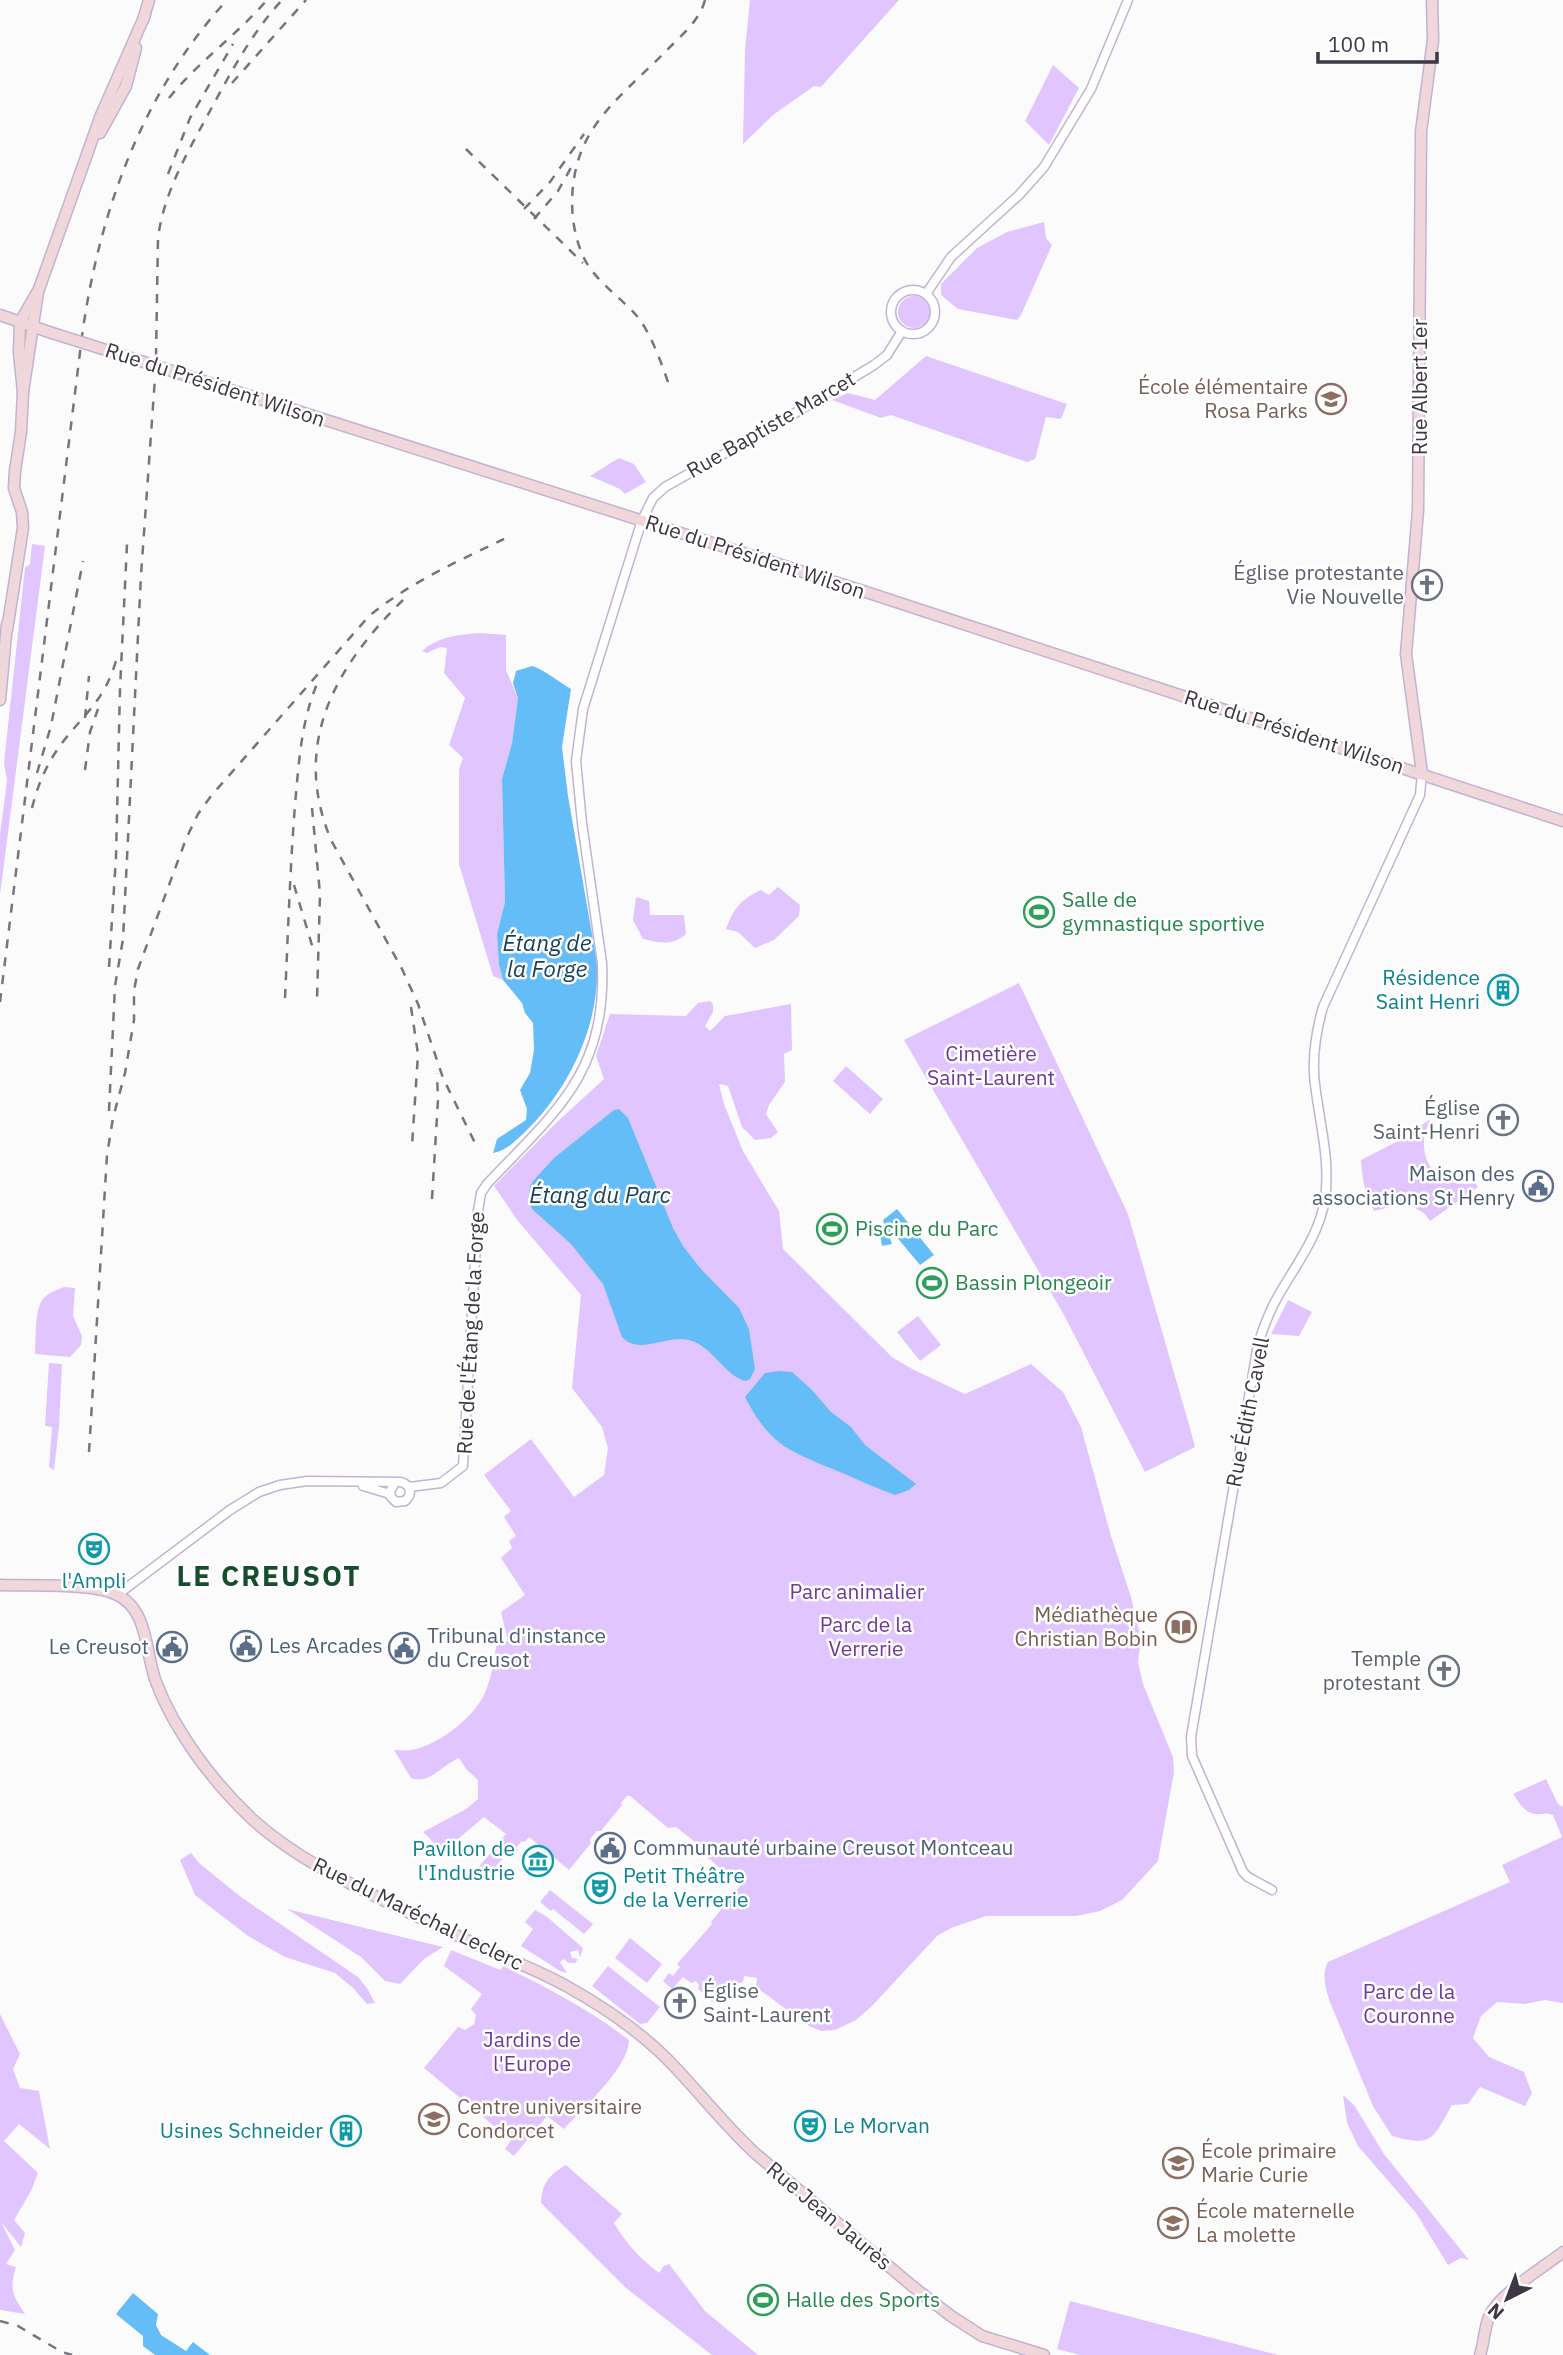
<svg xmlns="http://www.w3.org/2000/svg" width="1563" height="2355" viewBox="0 0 1563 2355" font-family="'IBM Plex Sans',sans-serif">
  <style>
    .green { fill: #e1c5fe }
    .water { fill: #65bdf7 }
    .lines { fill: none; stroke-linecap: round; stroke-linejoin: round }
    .tertiary-casing { stroke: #c2b3d3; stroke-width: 11 }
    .secondary-casing { stroke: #c2b3d3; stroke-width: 13 }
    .tertiary { stroke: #fff; stroke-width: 8 }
    .secondary { stroke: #f0d7dc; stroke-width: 10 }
    .rail { stroke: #78737c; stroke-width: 2.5; stroke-dasharray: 9 9; stroke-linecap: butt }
    .secondary-bridge-casing { stroke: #c2b3d3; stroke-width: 13; stroke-linecap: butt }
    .secondary-bridge { stroke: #f0d7dc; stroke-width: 10 }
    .labels { text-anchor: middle; stroke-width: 5; stroke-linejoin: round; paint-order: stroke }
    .street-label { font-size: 21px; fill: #3d3643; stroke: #fff }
    .education-label { font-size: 21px; fill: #785e54; stroke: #fff; text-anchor: start }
    .worship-label { font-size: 21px; fill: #5b616d; stroke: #fff; text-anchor: end }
    .leisure-label { font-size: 21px; fill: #27864d; stroke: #fff; text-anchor: start }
    .culture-label { font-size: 21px; fill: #0d838f; stroke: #fff; text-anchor: end }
    .park-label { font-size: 21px; fill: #6d3996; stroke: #fff }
    .service-label { font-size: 21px; fill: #4e5e75; stroke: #fff; text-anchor: start }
    .water-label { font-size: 23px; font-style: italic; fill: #1b4159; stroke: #fff }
    .district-label { font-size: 28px; font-weight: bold; letter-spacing: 2px; fill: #164d2c; stroke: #fff }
  </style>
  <rect width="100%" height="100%" fill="#fbfbfb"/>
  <g class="green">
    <path d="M750,0H899L821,87L814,86L773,115L743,144L745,50Z"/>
    <path d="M1053,65L1079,88L1049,145L1025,121Z"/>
    <path d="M1044,222L1046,238L1052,245L1021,315L1017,320L958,309L941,295V284L977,248L1007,232Z"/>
    <circle cx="914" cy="312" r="16"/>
    <path d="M926,356L1067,404L1061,419L1046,417L1035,459L1027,462L891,415L881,418L832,400L848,393L875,400Z"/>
    <path d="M619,458L634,464L646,482L625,494L620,489L590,476Z"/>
    <path d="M32,544L45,546L0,895V835L7,780L4,763L25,568L30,564Z"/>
    <path d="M480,633L506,635V670L518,698L512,743L502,779L505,902L497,934L499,965L503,980L493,976L459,864V769L463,758L449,745L465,698L444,673L447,648L440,647L427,653L422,651C439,636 459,635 480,633Z"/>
    <path d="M778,887L800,905L799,916L774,940L755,948L738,932L726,929C734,908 740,900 761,890L769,895Z"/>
    <path d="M636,897L649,901L650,915H684L686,934C673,946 660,943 643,939L633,920Z"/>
    <path d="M1019,983L1128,1214L1190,1428L1195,1447L1145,1472L1064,1315L904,1040Z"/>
    <path d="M710,1001L713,1004V1012L705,1026L710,1031L725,1016L791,1004L792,1050L784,1054L785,1082L769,1105L766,1114L778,1132L771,1138L755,1140L742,1127L728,1086L719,1084L724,1104L743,1151L779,1211L783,1249L892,1357L912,1369L965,1394L1031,1364L1063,1392L1081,1427L1111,1536L1131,1597L1141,1639L1138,1662L1143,1684L1173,1757L1174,1772L1158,1861L1122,1900L1100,1911L1076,1916H986L951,1928L937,1936L872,2006L856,2020L835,2030L821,2031L809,2026L756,1987L757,1978L744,1976L743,1982L725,1987L712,2002L698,1989L699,1985L696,1981L691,1983L683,1977L672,1989L663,1981L669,1973L673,1976L680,1967L677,1964L712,1924L711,1922L741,1885L702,1853L700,1846L676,1827L668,1828L630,1796H627L621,1803L622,1805L601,1831H597L590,1839L591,1843L569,1870L529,1837L525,1842L522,1841L516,1848L518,1850L514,1855L509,1851L488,1876L478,1868L506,1834L484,1817L451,1845H436L423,1832L466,1809L478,1799V1780L466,1769L459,1758C443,1764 430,1785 411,1778L394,1750C399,1750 406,1751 411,1750C437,1746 473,1718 484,1695C491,1680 494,1662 496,1646L508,1641L501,1612L525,1595L501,1558L512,1548L509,1541L516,1536L504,1517L511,1511L484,1475L531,1439L574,1497L604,1475L608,1448L602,1427L572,1388L581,1295L518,1221L494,1186L556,1123L604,1079L596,1056L610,1014L686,1016L698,1003Z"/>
    <path d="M846,1066L883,1099L870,1114L833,1081Z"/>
    <path d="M1430,1119C1428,1126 1424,1133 1424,1140C1422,1171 1447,1188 1475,1183L1478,1187L1430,1221L1424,1213L1406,1203L1374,1211C1365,1194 1362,1179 1361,1160L1406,1137Z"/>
    <path d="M64,1287L75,1288L73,1316L82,1336L81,1345L70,1357L35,1354C36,1340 34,1308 44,1298C49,1292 57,1290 64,1287Z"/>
    <path d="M1288,1300L1312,1312L1299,1336L1271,1334Z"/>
    <path d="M918,1316L941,1345L920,1361L897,1332Z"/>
    <path d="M49,1363L62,1364L59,1427L54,1470L49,1467L52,1427L45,1426Z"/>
    <path d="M1546,1779L1558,1804L1563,1807V2003L1545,2000L1525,2004L1497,2002L1481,2016L1473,2038L1489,2057L1524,2072L1532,2093L1525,2106L1480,2087L1468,2104L1452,2105C1432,2140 1433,2147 1392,2136L1373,2106L1330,2002C1326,1990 1321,1974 1328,1962L1510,1882L1502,1865L1562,1837L1553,1815C1545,1812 1542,1815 1535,1814C1524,1813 1519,1802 1513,1794Z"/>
    <path d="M191,1853L200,1864L241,1897L358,1977L367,1988L375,2003L367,2004L353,1988L335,1973L285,1957L248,1936L213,1909L195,1895L180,1860Z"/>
    <path d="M550,1890L593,1924L584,1934L553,1909L551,1911L540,1902Z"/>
    <path d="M287,1909L443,1947L424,1959L400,1984L385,1981L361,1957Z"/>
    <path d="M535,1910L546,1916L583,1948L580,1957L578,1950L570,1952L572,1958L578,1959L575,1963H568L564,1959L560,1962L567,1973L560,1971L521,1946L533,1929L525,1922Z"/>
    <path d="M630,1938L662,1964L647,1983L615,1958Z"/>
    <path d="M451,1950L498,1969L501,1970L503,1966C547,1987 590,2010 629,2040C629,2067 583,2108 564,2129L547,2116L514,2156L505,2149L511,2140L424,2068L458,2027L465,2030L474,2024L476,2015L471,2009L482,1994L444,1966Z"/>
    <path d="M608,1966L660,2007L647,2023L640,2024L592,1986Z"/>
    <path d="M0,2014L20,2054L13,2069L20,2088L39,2091L50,2149L19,2124L4,2141L38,2173L31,2191L14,2220L25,2233L21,2247L1,2222L15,2250L6,2264L16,2267C9,2289 13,2296 25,2314L0,2310Z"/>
    <path d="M1343,2095L1354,2105L1384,2154L1469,2260L1461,2258L1448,2265L1416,2213L1358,2146L1347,2123Z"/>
    <path d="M566,2165L622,2214L614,2223C626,2244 640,2258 659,2273L664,2266L669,2264L705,2311L758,2355H712L626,2288L541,2203C542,2183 549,2175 566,2165Z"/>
    <path d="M1070,2301L1278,2355H1080L1057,2349Z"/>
  </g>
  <g class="water">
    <path d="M532,666C545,670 559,682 571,689L562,747L568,796L597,963C600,1025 569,1090 524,1133C514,1142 507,1150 493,1153L497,1139L526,1120L527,1109L520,1090L530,1073L534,1050L533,1023L525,1013L522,1003L503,980L499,965L497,934L505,902L502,779L512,743L518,698L513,683L516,671Z"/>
    <path d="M619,1109L628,1118L673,1228L683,1246L700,1268L739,1308L749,1329L755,1369L750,1379L746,1381C724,1376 714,1347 689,1340C666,1334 640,1356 622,1337L603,1284L571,1244L532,1209L529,1199L530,1186L534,1180L554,1158L614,1110Z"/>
    <path d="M897,1209L934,1255L920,1265L895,1235L890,1238L892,1244L882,1246L879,1228L885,1226L883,1220Z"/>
    <path d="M779,1371L792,1372L812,1390L831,1412L851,1427L865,1445L916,1484L909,1490L895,1495C875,1488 855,1478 835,1470C787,1450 770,1445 745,1397L765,1373Z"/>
    <path d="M133,2293L158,2314L156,2325L161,2335L186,2351L193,2342L210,2355H155L143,2346V2336L116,2314Z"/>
  </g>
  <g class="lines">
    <g class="tertiary-casing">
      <g id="tertiary">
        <circle cx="913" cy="312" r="22"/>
        <path d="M926,294L951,257L1019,195L1044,167L1091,89L1128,0"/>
        <path d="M363,1486L390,1494"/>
        <path d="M409,1487L441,1483L463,1466L478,1211L481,1193L487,1184C556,1111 607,1073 602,963L582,823L576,761L583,709L642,520L653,498L665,487L772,427L874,365L887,355L902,331"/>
        <path d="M117,1595L230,1510L259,1492L280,1485L307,1481L401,1482C411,1485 413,1494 405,1501L396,1502L391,1497L390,1491L395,1483"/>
        <path d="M1272,1890L1248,1877L1243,1872L1192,1756L1191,1737L1258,1344C1263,1329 1268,1314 1276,1300C1294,1267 1319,1237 1325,1199C1330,1162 1321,1128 1316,1092C1311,1064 1315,1035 1323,1007L1420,795L1422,773"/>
      </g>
    </g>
    <g class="secondary-casing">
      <g id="secondary">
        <path d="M143,20L149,0"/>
        <path d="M100,133L126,86L136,48"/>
        <path d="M0,315L52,333"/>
        <path d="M87,344L866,592L1563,821"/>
        <path d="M23,392L19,352L20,322L39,289L101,115L145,15"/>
        <path d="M7,630L23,528L22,512L14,488L15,471L21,432L23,392L38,292"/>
        <path d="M0,700L7,624"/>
        <path d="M1422,773L1406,654L1418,510L1421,132L1433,40L1432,0"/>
        <path d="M0,1585C29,1586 91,1583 115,1594C149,1608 145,1653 156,1682C175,1732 213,1782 252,1819C293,1856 342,1880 391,1904C424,1920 457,1936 491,1951C517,1963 544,1973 568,1987C602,2006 638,2030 666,2058C697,2089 723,2124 756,2154L911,2285L951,2316L982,2336L1044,2355"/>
        <path d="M1480,2355C1484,2343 1484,2329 1489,2317C1498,2294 1543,2268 1563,2252"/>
      </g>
    </g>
    <use href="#tertiary" class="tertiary"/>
    <use href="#secondary" class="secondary"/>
    <g class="rail">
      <path d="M232,83L306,0"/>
      <path d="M169,98C198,62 237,35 267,0"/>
      <path d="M466,149L583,263"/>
      <path d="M168,174L190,118L233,44"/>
      <path d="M524,209L550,182L584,134"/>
      <path d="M534,219L558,191L573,164"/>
      <path d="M156,357L158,238C164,191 189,150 211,109C232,70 252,33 282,0"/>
      <path d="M668,382C661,362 650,331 636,315C619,296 593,279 583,256C566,218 569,167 591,132C610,101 642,76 667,50C681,36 700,20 705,0"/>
      <path d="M403,600C335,667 291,744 331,840L402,969L418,1004L443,1078L477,1147"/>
      <path d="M85,718L89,676"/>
      <path d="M85,770L90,732L98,709"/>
      <path d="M37,773L51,726L83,561"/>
      <path d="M32,808C38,784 47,763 62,743C85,713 104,701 116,661"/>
      <path d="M312,808L320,894L317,1000"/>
      <path d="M294,885L314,952"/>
      <path d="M109,967L116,857L120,689L127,544"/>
      <path d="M285,998C288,934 290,869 295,805C299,761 301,720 319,679"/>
      <path d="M0,1002L82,336C99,212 142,93 227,0"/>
      <path d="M411,1007L418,1054L412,1146"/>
      <path d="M109,1111L115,986L123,939L141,575L155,378"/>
      <path d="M432,1199L438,1100L437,1073"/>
      <path d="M89,1452L107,1155L113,1118L125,1073L134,1020V991L138,969L186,839L198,814L211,796L369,616C409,583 458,561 504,539"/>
      <path d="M0,2321L18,2326L62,2352L72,2355"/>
    </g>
    <g class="secondary-bridge-casing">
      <path id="secondary-bridge" d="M52,333L87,344"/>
    </g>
    <use href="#secondary-bridge" class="secondary-bridge"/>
  </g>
  <defs>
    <g id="school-ring" transform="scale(1.575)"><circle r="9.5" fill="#fff" stroke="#8d6e63" stroke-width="1.5"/><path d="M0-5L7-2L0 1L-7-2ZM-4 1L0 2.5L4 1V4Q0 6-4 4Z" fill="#8d6e63"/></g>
    <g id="church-ring" transform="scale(1.575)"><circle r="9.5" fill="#fff" stroke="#6b7280" stroke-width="1.5"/><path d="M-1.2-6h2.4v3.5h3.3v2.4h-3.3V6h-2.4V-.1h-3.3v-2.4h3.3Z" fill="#6b7280"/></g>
    <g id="stadium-ring" transform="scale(1.575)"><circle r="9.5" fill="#fff" stroke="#2e9e5b" stroke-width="1.5"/><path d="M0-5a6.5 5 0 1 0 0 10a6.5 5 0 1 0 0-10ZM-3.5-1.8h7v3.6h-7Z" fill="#2e9e5b"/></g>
    <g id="building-ring" transform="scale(1.575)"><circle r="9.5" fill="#fff" stroke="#0f9aa8" stroke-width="1.5"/><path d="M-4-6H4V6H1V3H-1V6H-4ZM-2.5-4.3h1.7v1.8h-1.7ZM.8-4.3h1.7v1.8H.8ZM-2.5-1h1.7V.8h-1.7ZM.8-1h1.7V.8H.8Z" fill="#0f9aa8"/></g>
    <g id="civic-ring" transform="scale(1.575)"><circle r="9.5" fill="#fff" stroke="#5c6f8a" stroke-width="1.5"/><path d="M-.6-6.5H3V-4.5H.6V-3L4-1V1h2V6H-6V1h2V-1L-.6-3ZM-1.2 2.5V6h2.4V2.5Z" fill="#5c6f8a"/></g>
    <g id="theatre-ring" transform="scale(1.575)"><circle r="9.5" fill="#fff" stroke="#0f9aa8" stroke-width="1.5"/><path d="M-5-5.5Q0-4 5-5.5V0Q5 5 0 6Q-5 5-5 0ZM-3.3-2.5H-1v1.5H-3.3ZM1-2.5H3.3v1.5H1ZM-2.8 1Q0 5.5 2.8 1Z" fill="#0f9aa8"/></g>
    <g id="library-ring" transform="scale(1.575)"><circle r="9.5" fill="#fff" stroke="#8d6e63" stroke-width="1.5"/><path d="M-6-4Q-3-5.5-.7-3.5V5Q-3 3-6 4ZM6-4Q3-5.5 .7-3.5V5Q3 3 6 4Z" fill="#8d6e63"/></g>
    <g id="museum-ring" transform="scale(1.575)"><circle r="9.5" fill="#fff" stroke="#0f9aa8" stroke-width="1.5"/><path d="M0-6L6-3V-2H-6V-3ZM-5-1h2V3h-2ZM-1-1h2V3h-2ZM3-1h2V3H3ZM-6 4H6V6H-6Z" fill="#0f9aa8"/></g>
    <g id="university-ring" transform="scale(1.575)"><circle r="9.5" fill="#fff" stroke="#8d6e63" stroke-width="1.5"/><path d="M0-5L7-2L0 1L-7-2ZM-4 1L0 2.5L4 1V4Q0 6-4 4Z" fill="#8d6e63"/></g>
  </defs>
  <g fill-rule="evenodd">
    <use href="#school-ring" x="1331" y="399"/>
    <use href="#church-ring" x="1427" y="585"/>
    <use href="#stadium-ring" x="1039" y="912"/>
    <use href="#building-ring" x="1503" y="990"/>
    <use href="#church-ring" x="1503" y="1120"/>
    <use href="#civic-ring" x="1538" y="1186"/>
    <use href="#stadium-ring" x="832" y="1229"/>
    <use href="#stadium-ring" x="932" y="1283"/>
    <use href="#theatre-ring" x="94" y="1549"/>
    <use href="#library-ring" x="1181" y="1627"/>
    <use href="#civic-ring" x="246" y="1646"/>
    <use href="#civic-ring" x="172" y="1647"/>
    <use href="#civic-ring" x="404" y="1648"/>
    <use href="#church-ring" x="1444" y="1671"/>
    <use href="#civic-ring" x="610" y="1848"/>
    <use href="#museum-ring" x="538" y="1861"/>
    <use href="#theatre-ring" x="600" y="1888"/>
    <use href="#church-ring" x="680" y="2003"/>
    <use href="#university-ring" x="434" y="2119"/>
    <use href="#theatre-ring" x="810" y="2126"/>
    <use href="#building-ring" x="346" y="2131"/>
    <use href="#school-ring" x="1178" y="2163"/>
    <use href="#school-ring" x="1173" y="2223"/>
    <use href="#stadium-ring" x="763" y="2300"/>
  </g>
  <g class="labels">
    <g class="street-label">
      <text transform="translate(215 385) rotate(18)" y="7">Rue du Président Wilson</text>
      <text transform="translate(1420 387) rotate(-90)" y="7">Rue Albert 1er</text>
      <text transform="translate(771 425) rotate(-30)" y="7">Rue Baptiste Marcet</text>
      <text transform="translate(755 557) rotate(18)" y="7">Rue du Président Wilson</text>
      <text transform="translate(1294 732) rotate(18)" y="7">Rue du Président Wilson</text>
      <text transform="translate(471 1333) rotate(-87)" y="7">Rue de l'Étang de la Forge</text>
      <text transform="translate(1248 1412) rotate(-79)" y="7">Rue Édith Cavell</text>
      <text transform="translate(418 1914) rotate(26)" y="7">Rue du Maréchal Leclerc</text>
      <text transform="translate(829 2216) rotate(40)" y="7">Rue Jean Jaurès</text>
    </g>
    <g class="education-label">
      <text x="1308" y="394" text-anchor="end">École élémentaire<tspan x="1308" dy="24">Rosa Parks</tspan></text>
      <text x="1158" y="1622" text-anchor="end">Médiathèque<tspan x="1158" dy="24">Christian Bobin</tspan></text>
      <text x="457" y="2114">Centre universitaire<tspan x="457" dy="24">Condorcet</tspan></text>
      <text x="1201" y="2158">École primaire<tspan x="1201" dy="24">Marie Curie</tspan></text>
      <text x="1196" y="2218">École maternelle<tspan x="1196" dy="24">La molette</tspan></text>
    </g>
    <g class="worship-label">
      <text x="1404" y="580">Église protestante<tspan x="1404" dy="24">Vie Nouvelle</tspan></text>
      <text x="1480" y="1115">Église<tspan x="1480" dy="24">Saint-Henri</tspan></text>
      <text x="1421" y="1666">Temple<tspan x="1421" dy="24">protestant</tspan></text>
      <text x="703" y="1998" text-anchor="start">Église<tspan x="703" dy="24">Saint-Laurent</tspan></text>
    </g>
    <g class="leisure-label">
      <text x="1062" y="907">Salle de<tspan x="1062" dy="24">gymnastique sportive</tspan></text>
      <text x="855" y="1236">Piscine du Parc</text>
      <text x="955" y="1290">Bassin Plongeoir</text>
      <text x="786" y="2307">Halle des Sports</text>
    </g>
    <g class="culture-label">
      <text x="1480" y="985">Résidence<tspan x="1480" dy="24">Saint Henri</tspan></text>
      <text x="94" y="1588" text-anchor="middle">l'Ampli</text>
      <text x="515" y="1856">Pavillon de<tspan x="515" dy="24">l'Industrie</tspan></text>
      <text x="623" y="1883" text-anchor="start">Petit Théâtre<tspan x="623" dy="24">de la Verrerie</tspan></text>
      <text x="833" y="2133" text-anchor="start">Le Morvan</text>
      <text x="323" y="2138">Usines Schneider</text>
    </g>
    <g class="park-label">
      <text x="991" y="1061">Cimetière<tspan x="991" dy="24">Saint-Laurent</tspan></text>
      <text x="857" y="1599">Parc animalier</text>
      <text x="866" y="1632">Parc de la<tspan x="866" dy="24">Verrerie</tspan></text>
      <text x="1409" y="1999">Parc de la<tspan x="1409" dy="24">Couronne</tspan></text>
      <text x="532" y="2047">Jardins de<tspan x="532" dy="24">l'Europe</tspan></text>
    </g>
    <g class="service-label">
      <text x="1515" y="1181" text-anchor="end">Maison des<tspan x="1515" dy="24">associations St Henry</tspan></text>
      <text x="427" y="1643">Tribunal d'instance<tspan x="427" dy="24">du Creusot</tspan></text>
      <text x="269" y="1653">Les Arcades</text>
      <text x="149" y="1654" text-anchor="end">Le Creusot</text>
      <text x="633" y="1855">Communauté urbaine Creusot Montceau</text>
    </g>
    <g class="water-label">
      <text x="547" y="951">Étang de<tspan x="547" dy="26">la Forge</tspan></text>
      <text x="600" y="1203">Étang du Parc</text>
    </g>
    <g class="district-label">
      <text x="269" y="1586">LE CREUSOT</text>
    </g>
  </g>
  <g transform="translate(1507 2299) rotate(222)" stroke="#ffffff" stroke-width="5" paint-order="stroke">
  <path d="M0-5L12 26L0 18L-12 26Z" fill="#3d3643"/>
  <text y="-10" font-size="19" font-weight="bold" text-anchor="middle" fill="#3d3643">N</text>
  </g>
  <path d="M1318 52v10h119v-10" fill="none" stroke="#3d3643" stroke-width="3.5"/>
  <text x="1328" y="52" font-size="21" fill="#3d3643" stroke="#ffffff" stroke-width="5" paint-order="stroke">100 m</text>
</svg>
